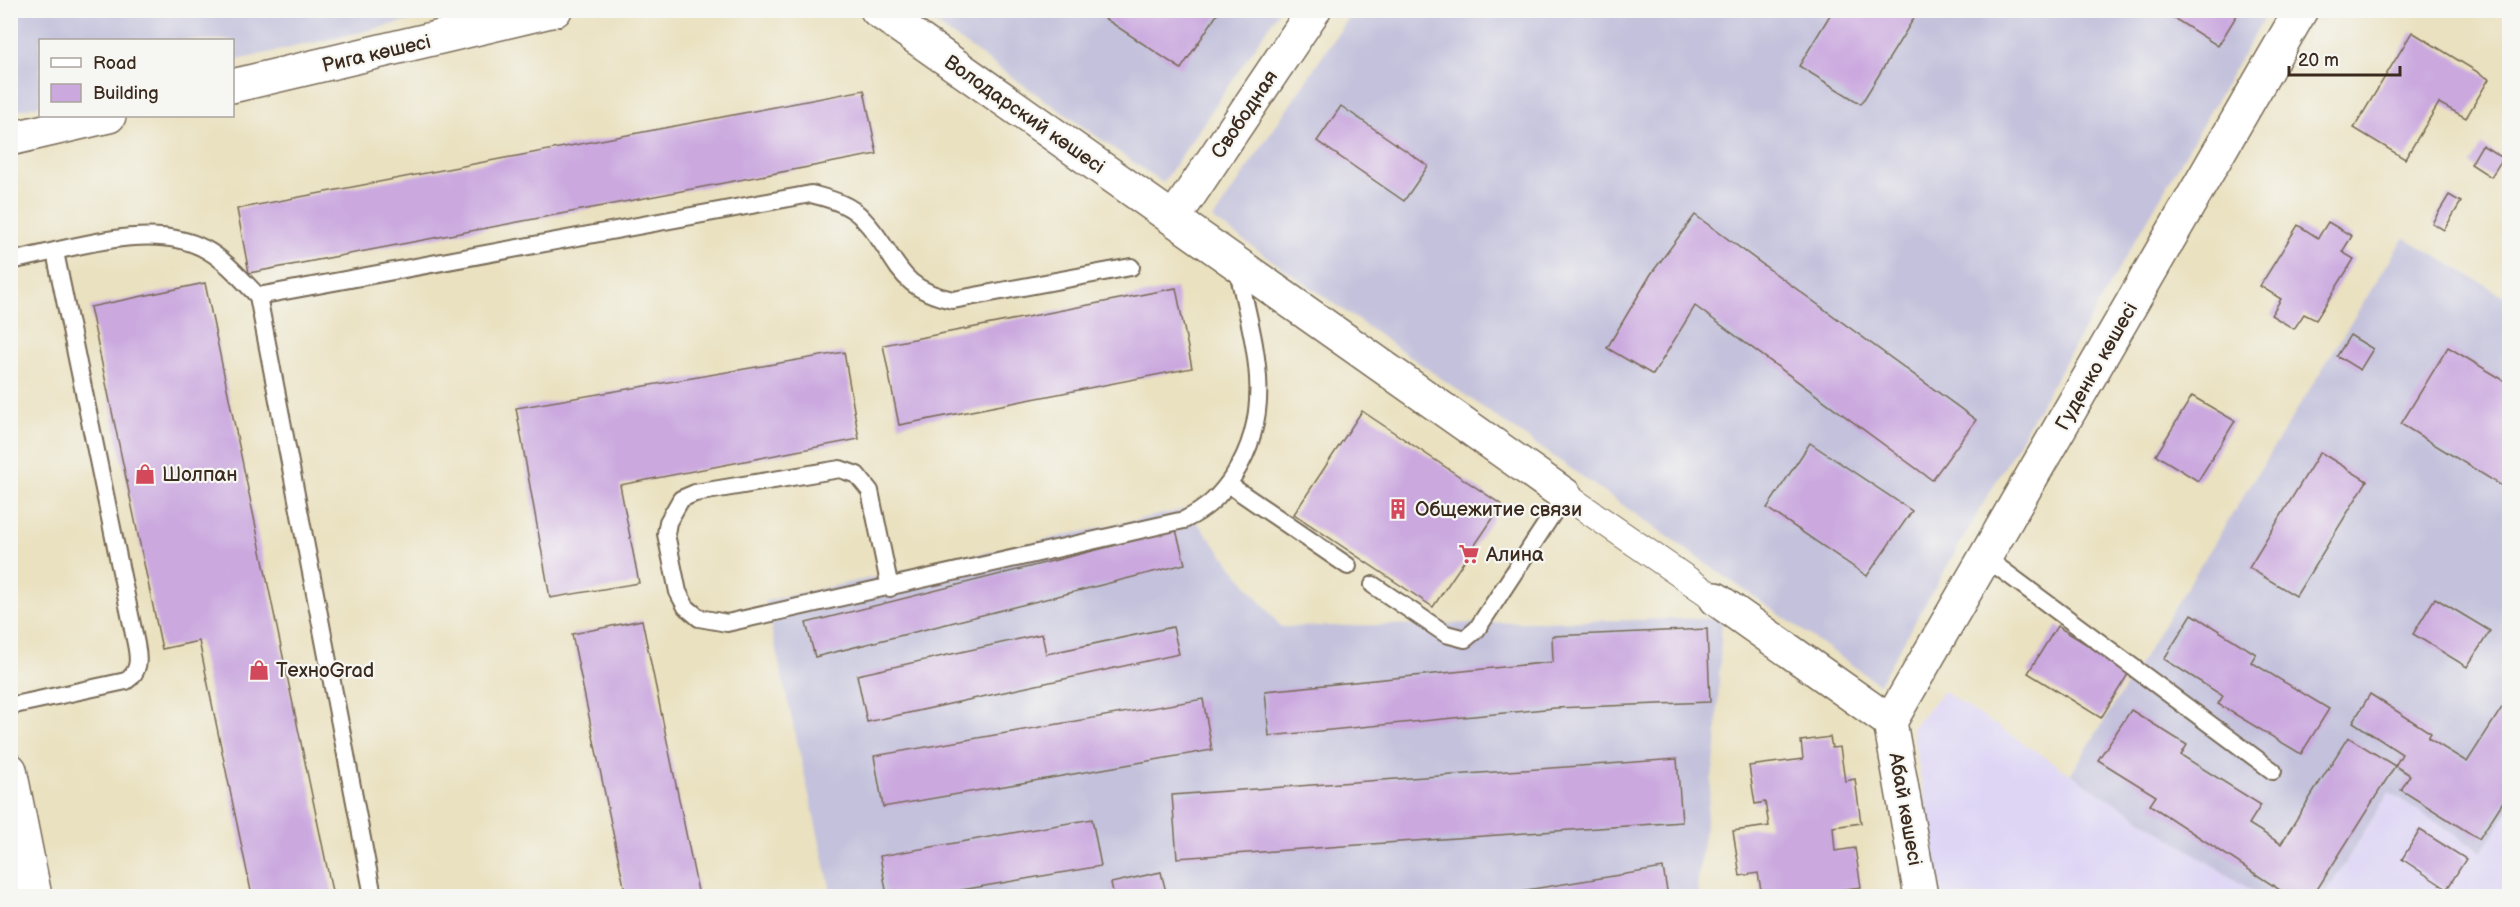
<svg xmlns="http://www.w3.org/2000/svg" width="2520" height="907" viewBox="0 0 2520 907" font-family="'Balsamiq Sans',sans-serif">
  <style>
    .built { fill: #ded5f5 }
    .industrial { fill: #c3c1db }
    .building { fill: #cba9df }
    .lines { fill: none; stroke-linecap: round; stroke-linejoin: round }
    .service-casing { stroke: #786a57; stroke-width: 20 }
    .pedestrian-casing { stroke: #786a57; stroke-width: 28 }
    .minor-casing { stroke: #786a57; stroke-width: 36 }
    .tertiary-casing { stroke: #786a57; stroke-width: 36 }
    .service { stroke: #fff; stroke-width: 16 }
    .pedestrian { stroke: #fff; stroke-width: 26 }
    .minor { stroke: #fff; stroke-width: 33 }
    .tertiary { stroke: #fff; stroke-width: 33 }
    .labels { text-anchor: middle; stroke-width: 4.5; stroke-linejoin: round; paint-order: stroke }
    .street-label { font-size: 20px; fill: #3b2a1e; stroke: #f6f6f2 }
    .poi-label { font-size: 20px; fill: #3b2a1e; stroke: #f6f6f2; text-anchor: start }
  </style>
  <rect width="100%" height="100%" fill="#f6f6f2"/>
  <filter id="ink" filterUnits="userSpaceOnUse"><feTurbulence type="fractalNoise" baseFrequency=".0167" numOctaves="2"/><feDisplacementMap in="SourceGraphic" scale="12" xChannelSelector="R" yChannelSelector="G"/><feConvolveMatrix kernelMatrix="1 2 1 2 8 2 1 2 1" color-interpolation-filters="sRGB"/></filter>
  <filter id="wash" filterUnits="userSpaceOnUse"><feTurbulence type="fractalNoise" baseFrequency=".008" numOctaves="4" result="noise"/><feDisplacementMap in="SourceGraphic" scale="24" xChannelSelector="R" yChannelSelector="G"/><feGaussianBlur stdDeviation="1.35" result="paint"/><feColorMatrix in="noise" values="0 0 0 0 0 0 0 0 0 0 0 0 0 0 0 0 0 1.4 0 .05"/><feComposite in="paint" operator="in"/></filter>
  <g filter="url(#wash)">
    <rect width="100%" height="100%" fill="#eae1c0"/>
    <g class="built">
      <path d="M1943,691L2071,774L2260,896H1941L1912,728Z"/>
      <path d="M2389,792L2482,851L2509,810V896H2324Z"/>
    </g>
    <g class="industrial">
      <path d="M10,11L11,10L453,11L233,61L232,40H40V105L11,112Z"/>
      <path d="M918,11H1279L1163,183Z"/>
      <path d="M1353,11H2268L1879,684L1213,219Z"/>
      <path d="M2404,237L2509,299V810L2482,852L2389,792L2324,896H2260L2071,774Z"/>
      <path d="M1186,509L1281,627L1722,618L1716,748L1697,886L1700,896H832L765,601Z"/>
    </g>
    <g id="blocks">
      <g class="building">
        <path d="M1092,10H1220L1181,69Z"/>
        <path d="M1833,10H1919L1861,104L1799,66Z"/>
        <path d="M2172,10H2240L2218,46L2169,15Z"/>
        <path d="M2412,32L2489,79L2466,118L2439,103L2405,159L2354,128Z"/>
        <path d="M864,90L877,154L249,273L237,209Z"/>
        <path d="M1341,106L1428,166L1404,201L1317,141Z"/>
        <path d="M2482,145L2503,158L2491,177L2471,164Z"/>
        <path d="M2449,195L2461,202L2444,230L2432,223Z"/>
        <path d="M1695,215L1976,420L1932,480L1695,306L1653,375L1607,348L1651,274Z"/>
        <path d="M2328,222L2352,236L2342,252L2354,259L2316,320L2304,314L2294,329L2271,315L2281,299L2260,286L2298,225L2318,238Z"/>
        <path d="M205,283L333,896H252L199,641L162,649L90,307Z"/>
        <path d="M1176,288L1192,368L899,425L883,345Z"/>
        <path d="M2350,335L2373,349L2360,370L2337,356Z"/>
        <path d="M2448,347L2510,384V491L2401,424Z"/>
        <path d="M844,352L859,439L620,485L639,583L550,598L516,408Z"/>
        <path d="M2192,396L2235,421L2198,481L2156,455Z"/>
        <path d="M1362,411L1502,505L1433,607L1294,514Z"/>
        <path d="M1810,443L1912,511L1867,576L1767,508Z"/>
        <path d="M2320,452L2367,481L2296,596L2249,568Z"/>
        <path d="M1176,530L1185,564L815,657L806,623Z"/>
        <path d="M2435,598L2490,631L2467,667L2413,634Z"/>
        <path d="M2192,614L2256,654L2251,662L2329,709L2301,754L2218,704L2223,696L2164,659Z"/>
        <path d="M642,620L699,896H626L572,634Z"/>
        <path d="M2057,626L2130,671L2101,718L2028,673Z"/>
        <path d="M1173,627L1179,654L867,722L857,675L1042,634L1046,654Z"/>
        <path d="M1707,629L1710,702L1555,708L1269,736L1265,691L1553,662L1552,636Z"/>
        <path d="M2370,694L2431,733L2428,738L2467,762L2510,695V791L2479,839L2401,790L2410,775L2395,766L2402,754L2353,722Z"/>
        <path d="M1203,699L1212,750L883,807L874,756Z"/>
        <path d="M2131,710L2187,745L2181,755L2261,805L2249,824L2281,844L2348,737L2395,766L2313,896H2289L2150,805L2156,796L2098,760Z"/>
        <path d="M1830,737L1832,748L1840,747L1845,781L1855,779L1861,823L1833,827L1835,851L1855,848L1861,887L1839,890L1840,896H1762L1758,873L1740,876L1733,831L1769,826L1765,802L1755,804L1749,766L1803,759L1801,741Z"/>
        <path d="M1677,759L1682,822L1177,858L1172,795Z"/>
        <path d="M1092,819L1101,866L927,896H887L880,856Z"/>
        <path d="M2420,830L2466,859L2447,889L2402,859Z"/>
        <path d="M1663,868L1668,896H1497L1496,895Z"/>
        <path d="M1161,872L1167,896H1114L1111,883Z"/>
      </g>
    </g>
  </g>
  <g filter="url(#ink)">
    <use href="#blocks" fill-opacity="0" stroke="#786a57" stroke-width="1.5"/>
    <g class="lines">
      <g class="service-casing">
        <g id="service">
          <path d="M10,261C68,250 150,220 203,248C225,259 241,279 258,296L811,194C830,199 851,204 864,220C899,257 894,288 953,300L1131,267"/>
          <path d="M258,296L373,896"/>
          <path d="M1228,484L1348,566"/>
          <path d="M1986,558L2273,771"/>
          <path d="M1373,585L1446,634L1465,639L1477,629L1565,495"/>
          <path d="M890,588L870,491L857,475L840,469L695,493L681,499L668,522L666,534L678,592L686,607L699,618L727,623L1184,520C1207,509 1220,496 1234,475C1278,406 1252,339 1237,266"/>
          <path d="M10,706L126,681C140,672 139,659 136,644L55,252"/>
        </g>
      </g>
      <g class="pedestrian-casing">
        <path id="pedestrian" d="M1565,495L1716,599"/>
      </g>
      <g class="minor-casing">
        <g id="minor">
          <path d="M877,10L1565,495"/>
          <path d="M232,86L555,10"/>
          <path d="M10,139L109,116"/>
          <path d="M1174,218L1314,10"/>
          <path d="M1716,599L1890,722"/>
          <path d="M1890,722L2301,10"/>
          <path d="M1890,722L1921,896"/>
        </g>
      </g>
      <g class="tertiary-casing">
        <path id="tertiary" d="M10,770L35,896"/>
      </g>
      <use href="#service" class="service"/>
      <use href="#pedestrian" class="pedestrian"/>
      <use href="#minor" class="minor"/>
      <use href="#tertiary" class="tertiary"/>
    </g>
  </g>
  <defs>
    <g id="shop-bare" transform="scale(1.62)"><path d="M-5-2.5h2.3a2.7 3.5 0 0 1 5.4 0H5L5.5 6h-11ZM-1.5-2.5h3a1.5 2.3 0 0 0-3 0Z" fill="#d1495b" stroke="#f6f6f2" stroke-width="2.5" paint-order="stroke"/></g>
    <g id="building-bare" transform="scale(1.62)"><path d="M-4-6H4V6H1V3H-1V6H-4ZM-2.5-4.3h1.7v1.8h-1.7ZM.8-4.3h1.7v1.8H.8ZM-2.5-1h1.7V.8h-1.7ZM.8-1h1.7V.8H.8Z" fill="#d1495b" stroke="#f6f6f2" stroke-width="2.5" paint-order="stroke"/></g>
    <g id="supermarket-bare" transform="scale(1.62)"><path d="M-6-5.5h2.5l.6 2H6L4.5 2H-2.5L-4.4-4H-6ZM-1.5 3.2a1.3 1.3 0 1 0 .1 0ZM3 3.2a1.3 1.3 0 1 0 .1 0Z" fill="#d1495b" stroke="#f6f6f2" stroke-width="2.5" paint-order="stroke"/></g>
  </defs>
  <g fill-rule="evenodd">
    <use href="#shop-bare" x="145" y="474"/>
    <use href="#building-bare" x="1398" y="509"/>
    <use href="#supermarket-bare" x="1469" y="554"/>
    <use href="#shop-bare" x="259" y="670"/>
  </g>
  <g class="labels">
    <g class="street-label">
      <text transform="translate(376 53) rotate(-13)" y="7">Рига көшесі</text>
      <text transform="translate(1025 114) rotate(35)" y="7">Володарский көшесі</text>
      <text transform="translate(1244 114) rotate(-56)" y="7">Свободная</text>
      <text transform="translate(2096 366) rotate(-60)" y="7">Гуденко көшесі</text>
      <text transform="translate(1906 809) rotate(80)" y="7">Абай көшесі</text>
    </g>
    <g class="poi-label">
      <text x="162" y="481">Шолпан</text>
      <text x="1415" y="516">Общежитие связи</text>
      <text x="1486" y="561">Алина</text>
      <text x="276" y="677">ТехноGrad</text>
    </g>
  </g>
  <rect width="2520" height="907" fill="none" stroke="#f6f6f2" stroke-width="36"/>
  <rect x="39" y="39" width="195" height="78" fill="#f6f6f2" stroke="#aba49d" stroke-width="1.5"/>
  <rect x="51" y="58" width="30" height="9" fill="#ffffff" stroke="#aba49d" stroke-width="1.5"/>
  <text x="93" y="69" font-size="18" fill="#3b2a1e">Road</text>
  <rect x="51" y="84" width="30" height="18" fill="#cba9df" stroke="#aba49d" stroke-width="1.5"/>
  <text x="93" y="99" font-size="18" fill="#3b2a1e">Building</text>
  <path d="M2289 66v9h111v-9" fill="none" stroke="#3b2a1e" stroke-width="3"/>
  <text x="2298" y="66" font-size="18" fill="#3b2a1e" stroke="#f6f6f2" stroke-width="4.5" paint-order="stroke">20 m</text>
</svg>
